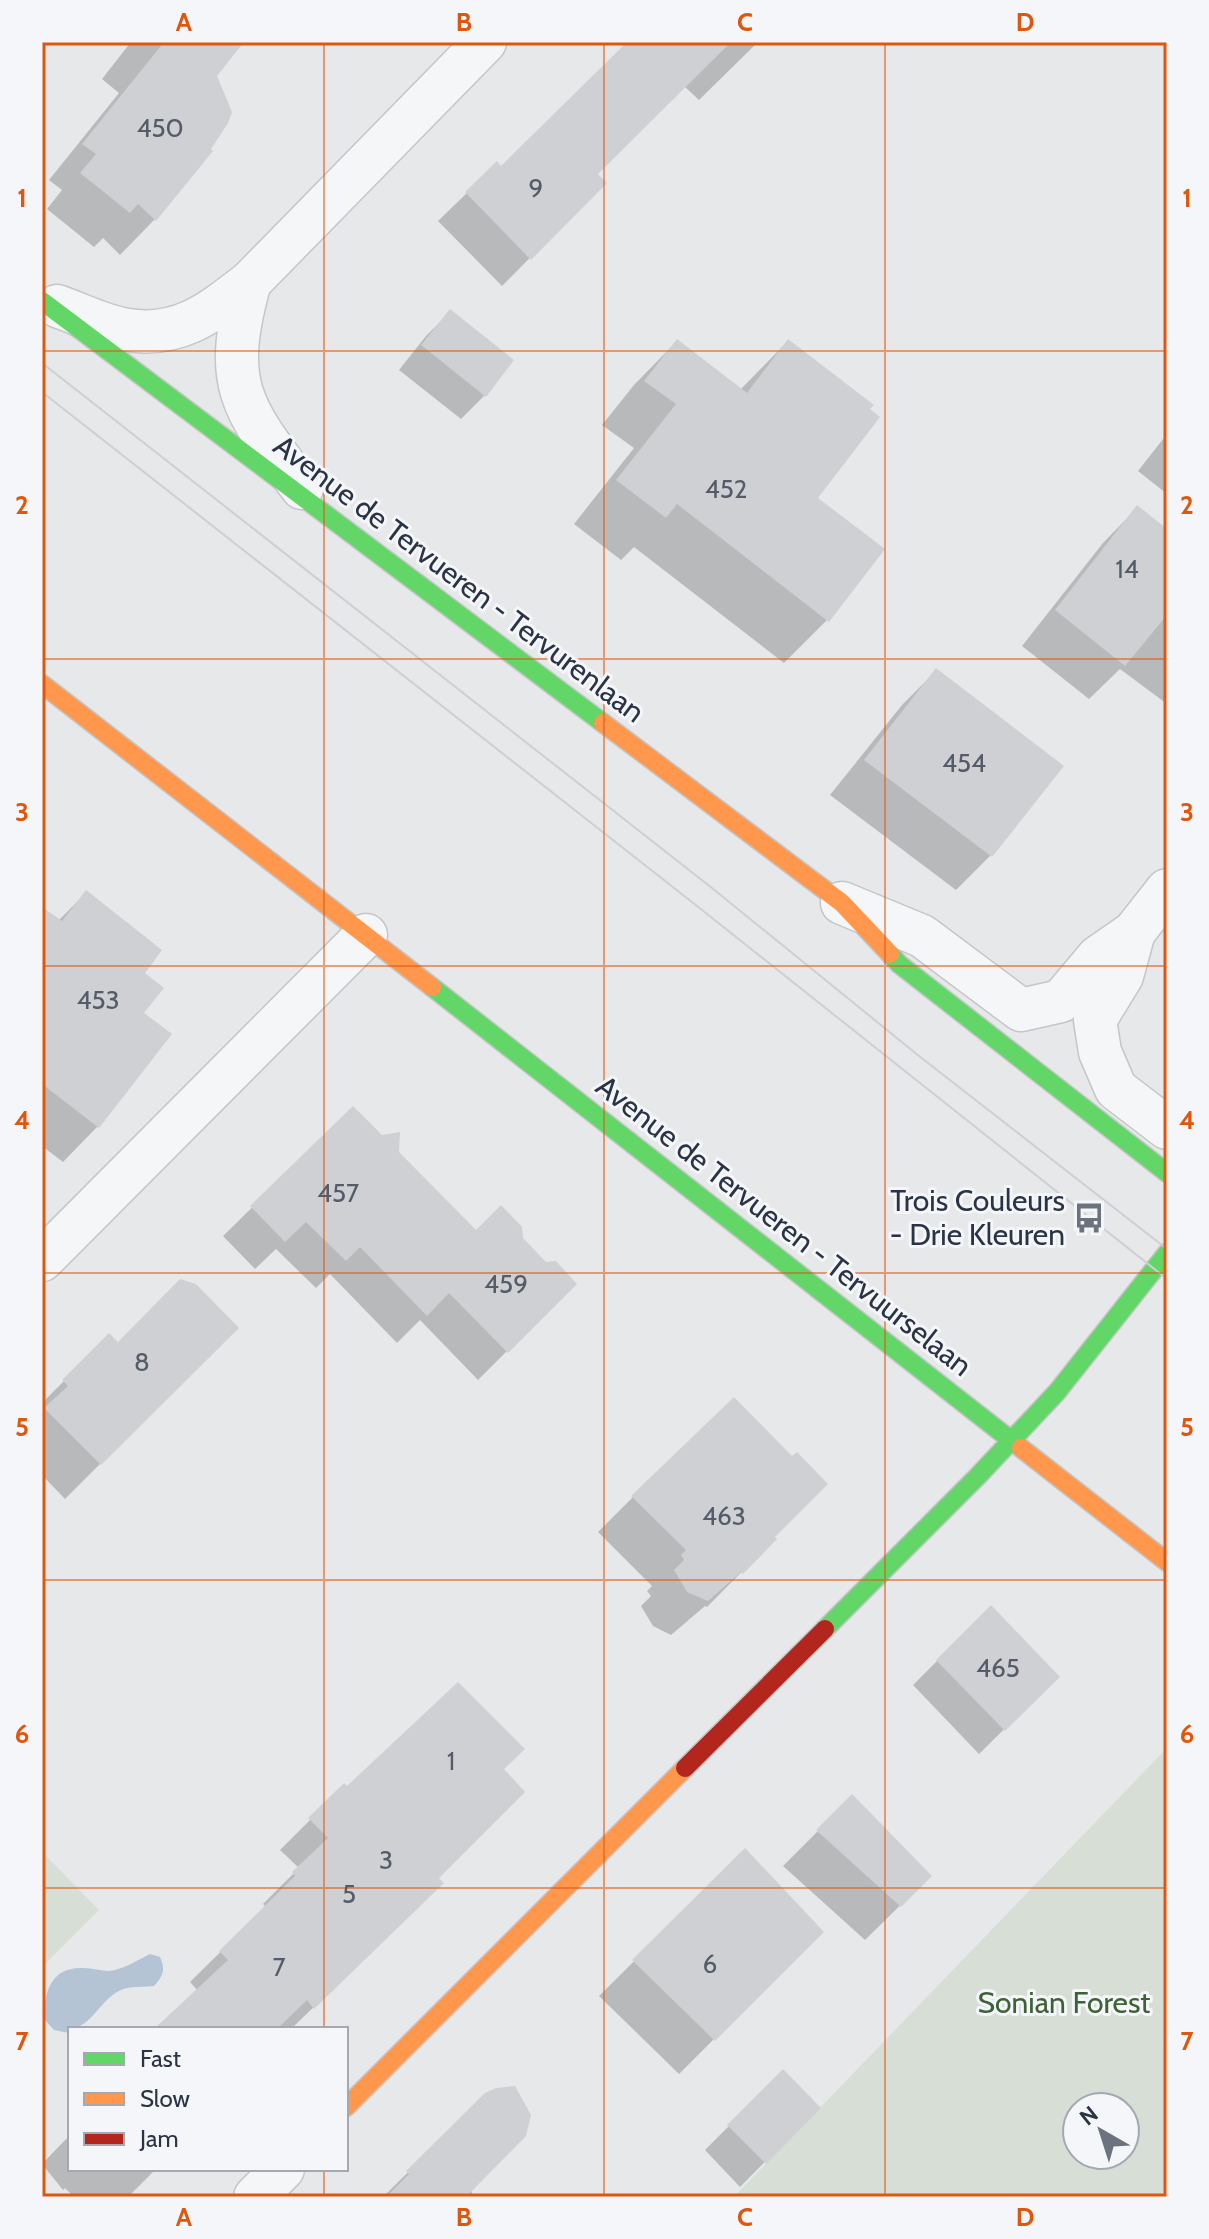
<svg xmlns="http://www.w3.org/2000/svg" width="1209" height="2239" viewBox="0 0 1209 2239" font-family="Cabin,sans-serif">
  <style>
    .green { fill: #d6ded6; fill-rule: evenodd }
    .water { fill: #b4c4d5 }
    .shadow { fill: #0003 }
    .building { fill: #ced0d3 }
    .lines { fill: none; stroke-linecap: round; stroke-linejoin: round }
    .street-casing { stroke: #c4c6c8; stroke-width: 45 }
    .fast-casing { stroke: #c4c6c8; stroke-width: 21 }
    .slow-casing { stroke: #c4c6c8; stroke-width: 21 }
    .jam-casing { stroke: #c4c6c8; stroke-width: 21 }
    .street { stroke: #f5f6f7; stroke-width: 42 }
    .fast { stroke: #63d668; stroke-width: 18 }
    .slow { stroke: #ff974d; stroke-width: 18 }
    .jam { stroke: #b3261e; stroke-width: 18 }
    .tram { stroke: #cecfd2; stroke-width: 2 }
    .grid { fill: none; stroke: #df570f; stroke-width: 2; stroke-opacity: 0.55 }
    .labels { text-anchor: middle; stroke-width: 6; stroke-linejoin: round; paint-order: stroke }
    .number-label { font-size: 26px; fill: #545c69 }
    .street-label { font-size: 30px; fill: #2b3445; stroke: #f4f6f9 }
    .poi-label { font-size: 30px; fill: #2b3445; stroke: #f4f6f9; text-anchor: end }
    .park-label { font-size: 30px; fill: #3f6138; stroke: #f4f6f9 }
    .neatline { fill: none; stroke: #df570f; stroke-width: 3 }
    .grid-label { font-size: 26px; text-anchor: middle; font-weight: bold; fill: #df570f }
  </style>
  <rect width="100%" height="100%" fill="#e6e8ea"/>
  <g class="green">
    <path d="M1167,1748V2197H734ZM1077,2107H1125V2155H1077Z"/>
    <path d="M42,1852L99,1910L42,1967Z"/>
  </g>
  <path class="water" d="M150,1954L160,1957C166,1970 163,1976 154,1986C144,1987 130,1986 121,1990C101,1998 92,2027 70,2029L69,2033L54,2030L44,2019C44,1992 51,1966 84,1968C92,1968 101,1971 109,1971C122,1970 138,1960 150,1954Z"/>
  <g class="shadow">
    <path d="M131,42H226L215,76L210,151L154,220L120,255L103,238L94,247L47,209L62,190L49,180L119,93L102,79Z"/>
    <path d="M630,42H758L699,100L684,86L595,174L604,183L502,286L438,221L497,164L501,169Z"/>
    <path d="M450,312L485,395L461,419L399,370L426,336Z"/>
    <path d="M677,341L740,390L788,341L815,498L827,620L784,663L634,547L621,560L574,524L634,448L602,425L634,385Z"/>
    <path d="M1167,434V494L1138,471Z"/>
    <path d="M1137,508L1167,531V704L1120,669L1089,699L1022,646L1103,543Z"/>
    <path d="M936,671L1061,766L990,856L956,890L830,795L902,705Z"/>
    <path d="M86,893L142,973V1013L169,1034L97,1127L63,1162L42,1146V910L57,922Z"/>
    <path d="M353,1109L476,1233L521,1239L545,1264L574,1284L478,1380L420,1320L397,1343L330,1274L316,1288L276,1249L255,1269L223,1236Z"/>
    <path d="M236,1328L65,1499L42,1475V1403L109,1336L118,1344Z"/>
    <path d="M792,1459L774,1539L707,1607L705,1606L671,1635L653,1626L641,1606L651,1596L647,1591L652,1586L598,1532L633,1497Z"/>
    <path d="M937,1661L1057,1677L979,1754L913,1685Z"/>
    <path d="M502,1770L436,1878L411,1913L291,2029H157L198,1991L190,1982L266,1907L263,1904L299,1868L280,1850L344,1786L347,1789Z"/>
    <path d="M852,1797L930,1876L865,1940L783,1866Z"/>
    <path d="M745,1851L821,1932L679,2074L599,1996Z"/>
    <path d="M783,2072L818,2108L740,2187L705,2150Z"/>
    <path d="M486,2095L471,2189L473,2197H383Z"/>
    <path d="M70,2135V2169H156L128,2197H74L65,2188L63,2190L42,2164Z"/>
  </g>
  <g class="building">
    <path d="M164,42H244L217,76L232,112L228,123L211,149L213,151L156,221L138,204L130,213L80,173L96,154L82,144Z"/>
    <path d="M627,42H731L598,174L607,183L531,260L465,192L497,161L501,166Z"/>
    <path d="M450,309L514,360L486,397L421,345Z"/>
    <path d="M677,339L747,393L788,339L874,405L870,409L880,417L818,498L885,549L829,622L677,504L666,518L616,480L676,404L644,381Z"/>
    <path d="M1137,505L1167,529V615L1125,666L1055,610Z"/>
    <path d="M936,668L1064,766L992,857L864,760Z"/>
    <path d="M86,890L162,950L145,973L164,988L144,1013L172,1034L99,1128L42,1084V907L62,921Z"/>
    <path d="M353,1106L382,1135L400,1132L399,1152L476,1230L501,1205L522,1227L523,1238L546,1262L556,1261L577,1284L508,1353L449,1293L427,1316L360,1247L346,1261L306,1222L285,1242L250,1206Z"/>
    <path d="M180,1279L196,1284L239,1328L101,1465L44,1408L68,1386L62,1380L109,1333L118,1342Z"/>
    <path d="M734,1397L792,1456L797,1452L828,1484L775,1537L777,1539L743,1574L741,1572L708,1601L687,1592L674,1570L684,1560L681,1555L686,1550L631,1496Z"/>
    <path d="M991,1605L1060,1677L1005,1731L936,1660Z"/>
    <path d="M458,1682L525,1749L504,1769L525,1792L439,1878L444,1883L314,2009L307,2000L277,2029H154L228,1960L219,1951L295,1876L292,1872L328,1838L308,1818L344,1783L347,1786Z"/>
    <path d="M852,1794L932,1876L901,1907L816,1830Z"/>
    <path d="M745,1848L824,1932L715,2041L632,1960Z"/>
    <path d="M783,2069L821,2108L766,2164L727,2125Z"/>
    <path d="M515,2086L531,2115L526,2136L466,2197H386L409,2174L406,2171L485,2093L496,2088Z"/>
  </g>
  <g class="lines">
    <g class="street-casing">
      <g id="street">
        <path d="M250,282C221,385 241,408 302,488"/>
        <path d="M57,306C80,314 105,327 128,330C180,338 211,312 250,282L485,42"/>
        <path d="M842,903L922,936L1021,1010L1061,1001L1098,957L1134,932L1167,890"/>
        <path d="M1134,932L1122,976L1095,1020L1100,1052L1116,1089L1167,1128"/>
        <path d="M42,1260L366,935"/>
        <path d="M255,2197L283,2169"/>
      </g>
    </g>
    <g class="fast-casing">
      <g id="fast">
        <path d="M42,301L603,723"/>
        <path d="M890,954L899,964L1167,1173"/>
        <path d="M432,987L1021,1448"/>
        <path d="M825,1629L977,1477L1057,1392L1167,1253"/>
      </g>
    </g>
    <g class="slow-casing">
      <g id="slow">
        <path d="M42,684L432,987"/>
        <path d="M603,723L842,903L890,954"/>
        <path d="M1021,1448L1167,1562"/>
        <path d="M346,2107L685,1768"/>
      </g>
    </g>
    <g class="jam-casing">
      <path id="jam" d="M685,1768L825,1629"/>
    </g>
    <use href="#street" class="street"/>
    <use href="#fast" class="fast"/>
    <use href="#slow" class="slow"/>
    <use href="#jam" class="jam"/>
    <g class="tram">
      <path d="M42,363L712,888L919,1056L1167,1249"/>
      <path d="M42,392L697,906L1167,1279"/>
    </g>
  </g>
  <path class="grid" d="M324,42V2029M604,42V2197M885,42V2197M42,351H1167M42,659H1167M42,966H1167M42,1273H1167M42,1580H1167M42,1888H1167M324,2169V2197"/>
  <defs>
    <g id="bus-bare" transform="scale(2.4)"><path d="M-5-6H5V4H4V6H2V4H-2V6H-4V4H-5ZM-3.5-4V0h7V-4ZM-3.5 1.2v1.5H-2V1.2ZM2 1.2v1.5H3.5V1.2Z" fill="#6c737f" stroke="#f4f6f9" stroke-width="2.5" paint-order="stroke"/></g>
  </defs>
  <g fill-rule="evenodd">
    <use href="#bus-bare" x="1089" y="1218"/>
  </g>
  <g class="labels">
    <g class="number-label">
      <text x="160" y="137">450</text>
      <text x="536" y="197">9</text>
      <text x="726" y="498">452</text>
      <text x="1127" y="578">14</text>
      <text x="964" y="772">454</text>
      <text x="98" y="1009">453</text>
      <text x="338" y="1202">457</text>
      <text x="506" y="1293">459</text>
      <text x="142" y="1371">8</text>
      <text x="724" y="1525">463</text>
      <text x="998" y="1677">465</text>
      <text x="451" y="1770">1</text>
      <text x="386" y="1869">3</text>
      <text x="349" y="1903">5</text>
      <text x="710" y="1973">6</text>
      <text x="279" y="1976">7</text>
    </g>
    <g class="street-label">
      <text transform="translate(459 579) rotate(37)" y="10">Avenue de Tervueren - Tervurenlaan</text>
      <text transform="translate(784 1226) rotate(38)" y="10">Avenue de Tervueren - Tervuurselaan</text>
    </g>
    <g class="poi-label">
      <text x="1065" y="1211">Trois Couleurs<tspan x="1065" dy="34">- Drie Kleuren</tspan></text>
    </g>
    <g class="park-label">
      <text x="1064" y="2013">Sonian Forest</text>
    </g>
  </g>
  <rect width="1209" height="2239" fill="none" stroke="#f4f6f9" stroke-width="88"/>
  <rect x="68" y="2027" width="280" height="144" fill="#f4f6f9" stroke="#a4a8b1" stroke-width="2"/>
  <rect x="84" y="2053" width="40" height="12" fill="#63d668" stroke="#a4a8b1" stroke-width="2"/>
  <text x="140" y="2067" font-size="24" fill="#2b3445">Fast</text>
  <rect x="84" y="2093" width="40" height="12" fill="#ff974d" stroke="#a4a8b1" stroke-width="2"/>
  <text x="140" y="2107" font-size="24" fill="#2b3445">Slow</text>
  <rect x="84" y="2133" width="40" height="12" fill="#b3261e" stroke="#a4a8b1" stroke-width="2"/>
  <text x="140" y="2147" font-size="24" fill="#2b3445">Jam</text>
  <g transform="translate(1101 2131) rotate(321)"><circle r="38" fill="#f4f6f9" stroke="#a4a8b1" stroke-width="2"/>
  <path d="M0-6L14 30L0 20L-14 30Z" fill="#6c737f"/>
  <text y="-12" font-size="22" font-weight="bold" text-anchor="middle" fill="#2b3445">N</text>
  </g>
  <rect x="44" y="44" width="1121" height="2151" class="neatline"/>
  <g class="grid-label">
    <text x="184" y="31">A</text>
    <text x="464" y="31">B</text>
    <text x="745" y="31">C</text>
    <text x="1025" y="31">D</text>
    <text x="22" y="207">1</text>
    <text x="1187" y="207">1</text>
    <text x="22" y="514">2</text>
    <text x="1187" y="514">2</text>
    <text x="22" y="821">3</text>
    <text x="1187" y="821">3</text>
    <text x="22" y="1129">4</text>
    <text x="1187" y="1129">4</text>
    <text x="22" y="1436">5</text>
    <text x="1187" y="1436">5</text>
    <text x="22" y="1743">6</text>
    <text x="1187" y="1743">6</text>
    <text x="22" y="2050">7</text>
    <text x="1187" y="2050">7</text>
    <text x="184" y="2226">A</text>
    <text x="464" y="2226">B</text>
    <text x="745" y="2226">C</text>
    <text x="1025" y="2226">D</text>
  </g>
</svg>
